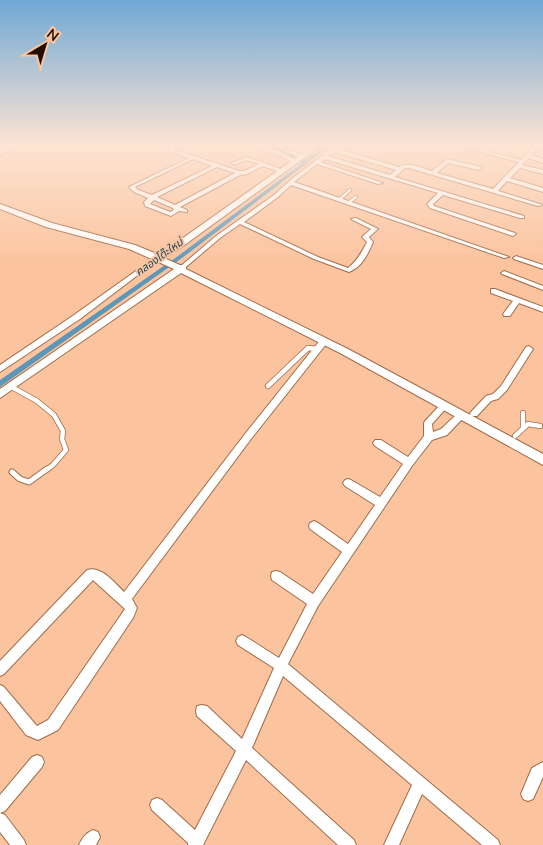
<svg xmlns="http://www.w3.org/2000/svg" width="543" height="845" viewBox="0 0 543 845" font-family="Mulish,'Noto Sans Thai',sans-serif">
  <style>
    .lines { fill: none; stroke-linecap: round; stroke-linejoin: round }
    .canal { fill: #5c97b9; fill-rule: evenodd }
    .service-far2-casing { stroke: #9f6c49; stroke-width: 4 }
    .service-far1-casing { stroke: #9f6c49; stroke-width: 6 }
    .service-casing { stroke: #9f6c49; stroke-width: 7 }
    .minor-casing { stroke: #9f6c49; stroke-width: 2 }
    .tertiary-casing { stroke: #9f6c49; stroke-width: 2 }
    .service-far2 { stroke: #fff; stroke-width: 2.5 }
    .service-far1 { stroke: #fff; stroke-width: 4.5 }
    .service { stroke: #fff; stroke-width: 5 }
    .minor { fill: #fff; fill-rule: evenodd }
    .tertiary { fill: #fff; fill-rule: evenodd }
    .labels { text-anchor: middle; stroke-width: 4; stroke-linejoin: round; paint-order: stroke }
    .far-water-label { font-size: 11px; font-style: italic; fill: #184961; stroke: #fbc39e }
  </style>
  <rect width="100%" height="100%" fill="#fbc39e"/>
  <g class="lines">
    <path class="canal" d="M261,145H268L305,160L325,145H331L182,258L0,387V380L178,256L302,163Z"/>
    <g class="service-far2-casing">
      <g id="service-far2">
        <path d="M0,154L18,145"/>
        <path d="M339,200L350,190"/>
        <path d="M348,203L356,197"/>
      </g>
    </g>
    <g class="service-far1-casing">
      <g id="service-far1">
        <path d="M10,386L37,401L54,415L63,431L62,439L66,450L53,465L45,471"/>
        <path d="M268,386L308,348L318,349"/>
        <path d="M523,413V427"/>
        <path d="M515,436L528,424L540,426"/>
      </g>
    </g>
    <g class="service-casing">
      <path id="service" d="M12,472L20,479L29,482L47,469"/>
    </g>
    <g class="minor-casing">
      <g id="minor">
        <path d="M172,145H178L173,149L239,171H244L259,164L247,160L234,165L231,163L247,157L286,171L283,173L263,166L247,174L240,175L180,207L187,210V212L179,211L171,216L145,206L144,202L148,198L134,192L129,187L189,158L169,151V148ZM193,159L212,166L152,195L138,190L135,187ZM217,167L235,173L175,205L157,197ZM154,200L173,208L174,210L170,212L150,204Z"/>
        <path d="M253,145C267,145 286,153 298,162L293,163L285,158Z"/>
        <path d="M272,145H279L305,157L301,158Z"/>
        <path d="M337,145H343L338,149L399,167C408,161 422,168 432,171L447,159L481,167L482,168L479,170L448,163L437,173L493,189L519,162L465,148V146L521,160L535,145H540L531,155L543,159V163L529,158L522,165L543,170V174L520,168L510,178L543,188V192L507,181L498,191L543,205L538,206L409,168H405L395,177L524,216V218H520L443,195L433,204L434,206L515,233L516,234L513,236L430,208L427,204L438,193L325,159L321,162L383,183L378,184L317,164L294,182L509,257L504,258L291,185L278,197L244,222L318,257L348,268C357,261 362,252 367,242L362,237L371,229L351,219L356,218L378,229L369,237L373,242C368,254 362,267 349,272L314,259L240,224L220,238L186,267H182V265L216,236L274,195L295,176ZM335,152L396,170L390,175L328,156Z"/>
        <path d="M157,256L160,258L159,259L80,319L0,372V365L74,315Z"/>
        <path d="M516,256L543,265V269L514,259L513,258Z"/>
        <path d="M504,271L543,286V290L502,274L501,273Z"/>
        <path d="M491,289H495L543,307V312L519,303L510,316H504L503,314L513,301L491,293Z"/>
        <path d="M324,338L327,339L328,341L327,343L251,439L132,599L137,608L133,618L58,730L38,740L26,735L0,701V685L4,687L36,725L37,726L48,720L125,609L93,580L4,674L0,676V661L87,570C101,565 115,583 124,592L245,434L321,339Z"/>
        <path d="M529,346L533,349L507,390L498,399L491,401L477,416H471L470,414L471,412L486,396L493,394L501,386L526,347Z"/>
        <path d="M445,402L449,405L432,424L433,432L441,429L458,413H464L465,415L464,417L447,435L432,440L412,466L318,606L288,664L498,840L500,845H482L422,794L399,845H384L412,785L283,676L252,748L354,840L356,845H338L246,760L203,845H188V843L152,810L150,805L152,800L157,798L162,800L195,830L236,751L197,716L196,711L197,706L202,705L207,706L242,739L274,668L238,645L236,641L238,637L242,635L246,637L279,658L307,604L272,580L271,576L272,572L276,571L280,572L313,594L342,552L310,529L309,526L310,523L314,521L318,523L348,544L375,505L345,486L343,483L345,480L348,479L351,480L380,497L403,464L375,446L373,443L375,440H381L408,457L424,436V423L425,421L442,403Z"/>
        <path d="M37,755L42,757L44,762L42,767L5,811L0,813L5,815L24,840L26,845H10L0,832V795L32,757Z"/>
        <path d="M543,762V777L533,799L528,801L523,799L521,794L532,768Z"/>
        <path d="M93,830L98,832L100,837L96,845H79C82,838 86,833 93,830Z"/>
      </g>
    </g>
    <g class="tertiary-casing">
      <path id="tertiary" d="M314,145H322L179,249L164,258L180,265H186V269L348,349L543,454V465L340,353L181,273L0,398V389L174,269L129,249L46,227L0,209V204L52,223L135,245L157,254L173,245Z"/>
    </g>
    <use href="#service-far2" class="service-far2"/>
    <use href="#service-far1" class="service-far1"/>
    <use href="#service" class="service"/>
    <use href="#minor" class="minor"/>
    <use href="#tertiary" class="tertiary"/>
  </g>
  <linearGradient id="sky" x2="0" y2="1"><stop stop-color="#70a8d5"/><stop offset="0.55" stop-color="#fde4d3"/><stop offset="1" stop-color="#fde4d3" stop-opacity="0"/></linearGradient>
  <rect width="543" height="264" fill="url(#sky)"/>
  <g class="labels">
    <g class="far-water-label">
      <text transform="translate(159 257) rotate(-36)" y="4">คลองโต๊ะใหม่</text>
    </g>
  </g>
  <g transform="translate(45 45) rotate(38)" stroke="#fbc39e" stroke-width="4" paint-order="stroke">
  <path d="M0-4L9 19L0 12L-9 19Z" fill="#220f02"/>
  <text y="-8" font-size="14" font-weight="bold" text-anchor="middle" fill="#220f02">N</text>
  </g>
</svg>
